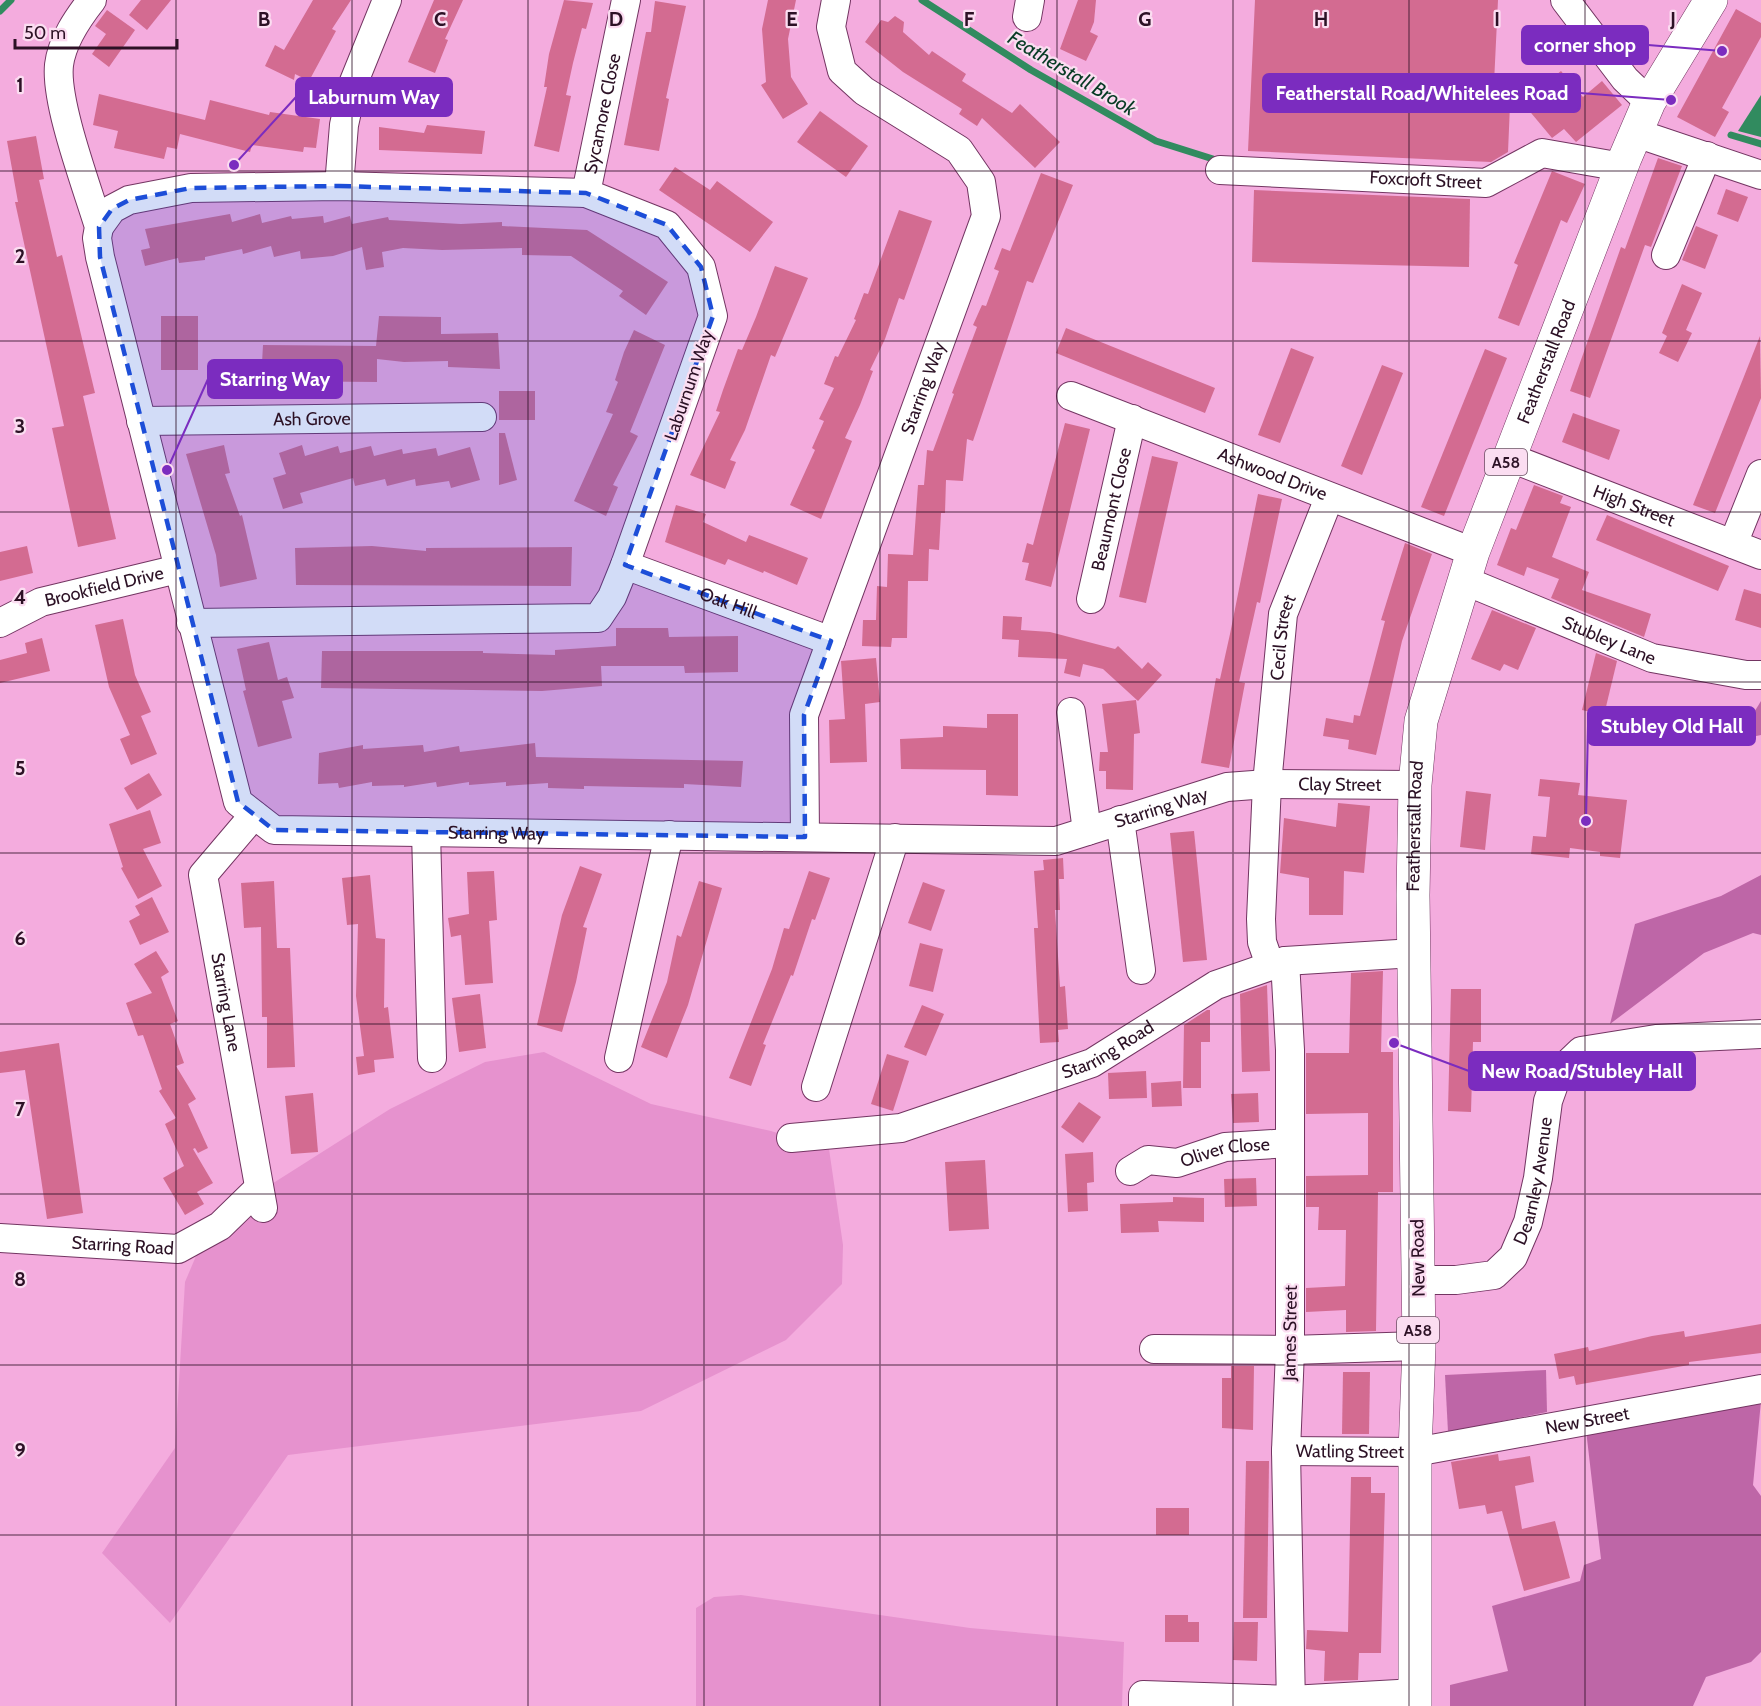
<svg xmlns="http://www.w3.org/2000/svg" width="1761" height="1706" viewBox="0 0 1761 1706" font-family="Cabin,sans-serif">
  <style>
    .green { fill: #e692ce }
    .forest { fill: #be66a7 }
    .water { fill: #318b5f }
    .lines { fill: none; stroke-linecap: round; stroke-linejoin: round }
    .stream { stroke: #318b5f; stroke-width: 7 }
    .building { fill: #d36b91 }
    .minor-casing { stroke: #733562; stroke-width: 30 }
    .highway-casing { stroke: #733562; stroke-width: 34 }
    .minor { stroke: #fff; stroke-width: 28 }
    .highway { stroke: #fff; stroke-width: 33 }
    .marked { fill: #1d4ed8; fill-opacity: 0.2; stroke: #1d4ed8; stroke-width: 4.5; stroke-dasharray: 12 8; stroke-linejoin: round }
    .grid { fill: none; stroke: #2c1125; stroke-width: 1.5; stroke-opacity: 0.55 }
    .labels { text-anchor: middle; stroke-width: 4.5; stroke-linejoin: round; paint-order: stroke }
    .shield { fill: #fbddf1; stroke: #6a4e62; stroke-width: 1.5 }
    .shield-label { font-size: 16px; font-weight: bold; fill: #2c1125 }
    .street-label { font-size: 18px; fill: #2c1125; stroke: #fbddf1 }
    .water-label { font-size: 20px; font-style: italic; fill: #073b24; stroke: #fbddf1 }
    .grid-label { font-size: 20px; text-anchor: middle; font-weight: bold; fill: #2c1125; stroke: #fbddf1; stroke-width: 4.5; stroke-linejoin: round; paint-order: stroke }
    .leader { fill: none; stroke: #7b2cbf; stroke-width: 2 }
    .callout-dot { fill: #7b2cbf; stroke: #fbddf1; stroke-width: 2 }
    .callout { fill: #7b2cbf; stroke: #7b2cbf; stroke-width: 2 }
    .callout-label { font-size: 20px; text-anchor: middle; font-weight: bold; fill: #fff }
  </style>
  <rect width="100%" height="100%" fill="#f4acde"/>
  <g class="green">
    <path d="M544,1052L651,1104L771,1131L829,1149L843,1245L842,1284L786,1340L641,1411L288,1455L170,1623L102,1553L175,1448L185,1282L210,1223L390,1109L485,1062Z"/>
    <path d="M741,1595L970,1628L1124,1642L1122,1706H696V1608L714,1597Z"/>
  </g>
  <g class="forest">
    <path d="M1761,701V735L1737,740Z"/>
    <path d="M1761,875V935L1753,933L1704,953L1610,1024L1635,924L1721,896Z"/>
    <path d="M1546,1370L1547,1412L1448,1432L1445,1375Z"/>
    <path d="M1761,1401L1753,1485L1761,1496V1652L1751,1662L1706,1677L1693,1706H1450V1685L1508,1671L1492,1606L1580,1581L1584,1565L1601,1559L1586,1430Z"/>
  </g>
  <path class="water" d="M1761,95V137L1738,131Z"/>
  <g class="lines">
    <g class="stream">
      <path d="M922,0L1031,70L1156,141L1213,159"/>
      <path d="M0,11L11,0"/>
      <path d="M1731,135L1761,144"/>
    </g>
  </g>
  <g class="building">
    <path d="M141,0H171L147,30L129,15Z"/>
    <path d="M313,0H351L332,29L336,31L309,81L295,74L294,80L265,66L275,45L284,50Z"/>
    <path d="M434,0H463L445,39L448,40L435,73L408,62Z"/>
    <path d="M564,0L593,3L586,29L582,28L573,63L566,95L571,96L559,152L534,146L547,87H544L549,54Z"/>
    <path d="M768,0H796L788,39L791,77L808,104L783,119L761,85L766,82L762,29Z"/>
    <path d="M1078,0H1096L1094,22L1090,32L1098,36L1086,61L1060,49Z"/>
    <path d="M1255,0H1498L1493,104L1510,105L1508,152L1491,162L1248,151Z"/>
    <path d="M655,1L686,6L666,98L669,99L659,151L624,145L646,32H651Z"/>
    <path d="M1736,9L1761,23V37L1722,108L1729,112L1715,137L1677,117Z"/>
    <path d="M107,10L135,30L109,67L92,54L106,34L95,26Z"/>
    <path d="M895,16L904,22L903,32L929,55L932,51L966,74L962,81L1012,113L1020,104L1060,142L1035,168L982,118L977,126L959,114L962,109L903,72L865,42L881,20L888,22Z"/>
    <path d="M1561,71L1583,97L1602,81L1622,105L1576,142L1564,129L1552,138L1522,102Z"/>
    <path d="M99,94L205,120L210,100L269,115L270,112L320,119L316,148L304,147L303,152L252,145L250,152L180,134L177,149L167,147L164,159L114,148L118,131L93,125Z"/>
    <path d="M820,111L868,146L846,177L797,142Z"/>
    <path d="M427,125L485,131L482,154L379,150V127L424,133Z"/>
    <path d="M36,136L44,179L39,180L57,257L62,255L95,393L83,396L116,539L78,547L52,428L64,426L15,202H18L7,141Z"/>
    <path d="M1658,158L1682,166L1651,247L1645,245L1590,398L1570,391L1621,247L1625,249Z"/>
    <path d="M675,167L710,190L717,181L773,222L750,252L659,190Z"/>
    <path d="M1552,171L1585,184L1567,223L1561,220L1519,326L1498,318L1518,265L1514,263Z"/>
    <path d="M1041,173L1073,185L1033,283L1027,281L973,441L967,439L963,481L946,480L945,513H941L939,550L929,549L928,581H908L907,638H892L891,647L862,646L863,620H876L877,586L887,587L888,554L913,555L918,485H924L927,450L933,451L954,394L952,393L977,327L973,325L982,305L986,306L999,271L994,269L1002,248L1010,251Z"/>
    <path d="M1726,189L1748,197L1738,222L1717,214Z"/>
    <path d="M1254,190L1470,199L1469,267L1252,262Z"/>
    <path d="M899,210L932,221L904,300L899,298L885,339L870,370L873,371L860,405L845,438L852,441L821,519L790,505L815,450L812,448L824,421L819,419L834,388L824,384L835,356L838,357L856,320L854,319L864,293L868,294Z"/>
    <path d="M230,214L232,222L260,214L262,223L291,216L292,219L323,216L324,223L350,216L352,224L388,217L389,220L461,224L502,222V226L587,230L668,282L646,315L619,296L623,291L571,256L522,255V248L442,250L403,248L382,252L384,267L366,270L362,247L333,256L301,259L300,251L274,257L271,246L243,254L242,249L205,257V260L179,263L178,258L145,266L141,250L150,248L145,229Z"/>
    <path d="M1696,226L1718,235L1705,269L1682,260Z"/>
    <path d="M775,266L808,278L775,357L771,355L745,430L730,460L736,462L725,489L690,475L720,412L716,411L723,390L738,349L742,350L756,317Z"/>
    <path d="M1682,284L1702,293L1686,330L1692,333L1678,362L1659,353L1667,336L1662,333Z"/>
    <rect x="161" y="316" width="37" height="54"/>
    <path d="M379,316L441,317V334L498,333L500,369L448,367V361L404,362L377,359V382L261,381L263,345L376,346Z"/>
    <path d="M1066,328L1215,388L1205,413L1056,353Z"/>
    <path d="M634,330L665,345L630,432L638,436L613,485L618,487L606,516L574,501L613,414L606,412L618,382L615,380L624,352Z"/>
    <path d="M1760,336L1761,398L1715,513L1693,505Z"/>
    <path d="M1291,348L1314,357L1280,443L1258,435Z"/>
    <path d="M1485,349L1507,358L1444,516L1421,507Z"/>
    <path d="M1382,365L1403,373L1362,475L1341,466Z"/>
    <rect x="499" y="391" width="36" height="29"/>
    <path d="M1573,413L1620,430L1609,460L1562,442Z"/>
    <path d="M1065,423L1090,429L1051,587L1025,580L1029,563L1022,562L1027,543L1033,545Z"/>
    <path d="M499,433H505L517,480L499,485Z"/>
    <path d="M224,445L230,473L225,474L240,516L242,515L257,579L220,587L216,555L186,454Z"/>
    <path d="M302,445L305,456L338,446L340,453L371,446L374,456L402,449L403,454L436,448L438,456L470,447L480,480L451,488L449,481L416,486L415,479L387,486L385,479L355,486L353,478L300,493L303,503L283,509L273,478L286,474L279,453Z"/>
    <path d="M1152,456L1178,462L1146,603L1119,597Z"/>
    <path d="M1534,485L1563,496L1560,503L1571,507L1552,557L1589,572L1582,590L1651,614L1644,637L1551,598L1559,579L1527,567L1524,576L1497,565L1511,528L1516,530Z"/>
    <path d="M1258,494L1282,499L1260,603L1257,602L1239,682L1245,683L1229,768L1201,763L1216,678L1220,679L1230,634Z"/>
    <path d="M676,505L706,514L703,522L746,542L749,535L808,558L797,585L764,571L763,573L728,559L725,565L665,542Z"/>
    <path d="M1607,515L1729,566L1718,591L1596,540Z"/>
    <path d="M1405,543L1432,554L1402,641L1376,755L1348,749L1349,740L1323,736L1326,718L1353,723L1354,715L1360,716L1385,621L1381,620Z"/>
    <path d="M27,546L33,573L0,581V552Z"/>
    <path d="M372,546L426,551V548L572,547L571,586L296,585L295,548Z"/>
    <path d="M1744,589L1761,594V628L1735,620Z"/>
    <path d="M1492,610L1536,628L1518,670L1504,664L1500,671L1471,659Z"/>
    <path d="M1003,616L1022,617L1021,630L1050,632L1115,649L1118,646L1142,669L1148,662L1162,675L1138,701L1103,669L1083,664L1080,677L1064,673L1067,659L1018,657L1019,640L1002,639Z"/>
    <path d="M123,619L135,675L151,712L141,716L157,754L131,765L120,739L130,735L109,687L95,625Z"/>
    <path d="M616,628H668L669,637L738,636V672L685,673L684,666H601L602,686L542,691L321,688L322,651H483V653L555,655V650L616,646Z"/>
    <path d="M42,638L50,671L0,683V660L27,653L25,643Z"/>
    <path d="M269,642L278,680L287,677L294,698L282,701L292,738L258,747L243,691L246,690L237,649Z"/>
    <path d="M1596,653L1617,661L1604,715L1582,710Z"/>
    <path d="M876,658L880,702L865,704L867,762L830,763L829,720L845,719L841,661Z"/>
    <path d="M1136,700L1140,733L1134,734L1133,790L1106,789V771H1099L1100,752H1108L1102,704Z"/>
    <path d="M987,714H1018V796L986,795V770L901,769L900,739L943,737V726L987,728Z"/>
    <path d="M535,743L536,757L743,761L741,787L684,784V788L584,786V789L548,788V783L506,786V782L469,785V782L437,787L436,782L404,787V785L372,786V782L339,788L338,783L318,784L319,753L363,745V749L423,745L424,752L459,746L460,752Z"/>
    <path d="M149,773L162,795L137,810L124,788Z"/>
    <path d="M1540,779L1580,783L1578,795L1627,800L1620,858L1600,856V852L1570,848L1569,858L1531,854L1533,836L1546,837L1550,797L1538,796Z"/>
    <path d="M1466,791L1491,794L1485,850L1460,847Z"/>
    <path d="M1338,803L1370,806L1364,873L1344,871L1343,915H1309V878L1280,873L1284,818L1336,827Z"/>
    <path d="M150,810L161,843L143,849L162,886L138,899L121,868L123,867L109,824Z"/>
    <path d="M1194,831L1207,960L1183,962L1170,833Z"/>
    <path d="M1063,858L1064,879H1059L1060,910H1055L1060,987L1065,986L1068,1029L1058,1030L1059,1042L1040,1043L1034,928H1038L1034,871L1044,870L1043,860Z"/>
    <path d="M580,866L602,874L583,927L587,928L576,982L562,1032L537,1025L562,915Z"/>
    <path d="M494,871L497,920L489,921L493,983L465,985L461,935L451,937L448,918L469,914L467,872Z"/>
    <path d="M809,871L830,878L815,920L812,919L793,976L791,975L763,1044L766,1045L751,1086L729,1078L772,969L784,928L789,929Z"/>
    <path d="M370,875L376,938L385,939L384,1008L388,1007L394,1058L374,1060L375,1072L358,1075L356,1057L364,1056L356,996L358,924L347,925L342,878Z"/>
    <path d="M274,881L277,948H290L295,1067L267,1068V1017H262L261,927L244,928L241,883Z"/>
    <path d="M699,881L722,888L688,1005L667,1058L641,1047L667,982L677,935L681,937Z"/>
    <path d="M923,882L945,890L931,931L908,923Z"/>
    <path d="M152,897L169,932L140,945L129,921L140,915L135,906Z"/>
    <path d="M920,943L943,949L933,992L909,986Z"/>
    <path d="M156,951L169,972L161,977L178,1021L170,1024L184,1063L176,1066L196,1099L188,1104L208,1148L198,1153L195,1148L193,1149L213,1183L197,1192L204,1204L185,1215L163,1178L184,1166L165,1124L176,1118L159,1091L162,1089L143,1035L138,1036L126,1003L152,993L134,964Z"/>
    <path d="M1383,971L1381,1052H1393V1192H1378L1376,1331L1346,1332V1310L1306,1312V1288L1345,1286L1346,1230H1318L1319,1207H1306V1176L1368,1175V1113L1306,1114V1053H1349L1351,973Z"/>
    <path d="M1267,985L1270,1071L1242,1072L1240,994Z"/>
    <path d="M1451,989H1481V1042H1473L1471,1112L1448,1111Z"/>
    <path d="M480,994L486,1048L459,1052L452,998Z"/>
    <path d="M922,1005L944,1014L926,1056L904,1047Z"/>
    <path d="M1207,1010H1210V1042H1201V1088H1183L1184,1025Z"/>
    <path d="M59,1043L83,1213L47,1219L25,1070L0,1073V1052Z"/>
    <path d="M887,1054L909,1061L893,1111L871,1104Z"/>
    <path d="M1146,1071L1147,1098L1109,1099L1108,1073Z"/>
    <path d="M1181,1081L1182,1106L1152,1107L1151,1083Z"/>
    <path d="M313,1093L318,1152L291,1154L285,1096Z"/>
    <path d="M1258,1093L1259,1122L1233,1123L1231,1094Z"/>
    <path d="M1079,1102L1101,1117L1083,1143L1061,1127Z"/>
    <path d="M1093,1152L1094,1182L1087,1183L1088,1211L1068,1212L1065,1154Z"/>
    <path d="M985,1160L989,1229L949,1231L945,1162Z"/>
    <path d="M1256,1178L1257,1206L1225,1207L1224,1179Z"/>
    <path d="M1173,1197L1204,1198V1222L1158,1221L1159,1232L1121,1233L1120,1204L1173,1202Z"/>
    <path d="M1761,1324V1353L1689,1362V1365L1576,1385L1574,1376L1559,1379L1554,1354L1588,1347L1589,1351L1652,1336L1684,1331L1685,1337Z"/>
    <path d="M1231,1366H1254L1253,1430L1222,1428V1378H1231Z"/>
    <path d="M1343,1372H1370L1369,1434H1342Z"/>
    <path d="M1498,1454L1499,1461L1530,1456L1534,1482L1515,1486L1522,1529L1555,1521L1570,1578L1524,1591L1502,1511L1487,1514L1485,1505L1459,1509L1451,1462Z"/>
    <path d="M1246,1461H1269L1267,1618H1243Z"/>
    <path d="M1351,1477H1371V1493H1385L1381,1653H1359L1358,1680L1324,1681L1325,1651L1306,1649L1307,1630L1348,1632Z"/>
    <rect x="1156" y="1508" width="33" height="27"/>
    <path d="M1165,1615H1188V1622H1199V1642H1165Z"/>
    <path d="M1234,1622H1258L1257,1661L1233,1660Z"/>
  </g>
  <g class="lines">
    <g class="minor-casing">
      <g id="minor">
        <path id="s1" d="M92,0C77,19 62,41 59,65C55,103 87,187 99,227L97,238L100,257L238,802L274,830L1056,841L1227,787L1267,784L1415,785"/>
        <path d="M1565,0L1625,79L1649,102"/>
        <path d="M1027,17L1030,0"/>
        <path d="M1636,133L1761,175"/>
        <path id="s2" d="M1220,170L1486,183L1542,153L1622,167"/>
        <path d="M339,186L344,125L353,84L387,0"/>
        <path id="s3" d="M586,193L626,0"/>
        <path d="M99,227L112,209L129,200L191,188L339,186L586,193L667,225L701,267L713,316L625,565L612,597L598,618L191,623"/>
        <path d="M1666,255L1707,156"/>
        <path id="s4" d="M1071,396L1473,552"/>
        <path id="s5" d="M141,421L482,417"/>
        <path id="s6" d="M1508,457L1761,555"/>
        <path d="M1733,544L1761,474"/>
        <path id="s7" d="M625,565L831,641"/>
        <path id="s8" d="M1463,580L1652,658L1746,675H1761"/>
        <path id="s9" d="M1091,599L1132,419"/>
        <path id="s10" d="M0,623L41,602L178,569"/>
        <path d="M1071,712L1087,831"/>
        <path id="s11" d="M254,815L203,875L263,1208"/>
        <path d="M1120,820L1141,970"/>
        <path d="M426,832L432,1058"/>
        <path id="s12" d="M805,837L804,715L986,216L981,182L959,150L864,91L842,71L831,27L836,0"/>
        <path d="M1285,961L1290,1050V1350L1286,1451L1291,1706"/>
        <path id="s13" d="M1270,965L1262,942L1261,919L1267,784L1283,614L1329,498"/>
        <path d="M619,1058L669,835"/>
        <path d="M816,1087L895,838"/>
        <path id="s14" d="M791,1138L901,1128L1092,1063L1216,985L1285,961L1414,953"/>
        <path id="s15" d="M1130,1171L1148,1160L1177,1163L1225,1147L1290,1143"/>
        <path id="s16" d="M0,1238L178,1249L220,1226L259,1188"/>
        <path id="s17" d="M1418,1280H1456L1494,1275L1513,1257L1528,1222L1538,1178L1548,1101L1558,1073L1581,1051L1656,1039L1761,1034"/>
        <path d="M1154,1349L1290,1350L1419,1346"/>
        <path id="s18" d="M1286,1451L1415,1452L1761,1389"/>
        <path d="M1143,1706V1695L1291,1700L1416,1693"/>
      </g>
    </g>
    <g class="highway-casing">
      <g id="highway">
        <path id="s19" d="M1415,1706V1452L1419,1346L1413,895L1415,785L1421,721L1473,552L1625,158L1649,102L1711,0"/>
      </g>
    </g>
    <use href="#minor" class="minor"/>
    <use href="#highway" class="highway"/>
  </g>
  <path class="marked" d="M339,186L586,193L667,225L701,267L713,316L625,565L831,641L804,715L805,837L274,830L238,802L100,257L99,227L112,209L129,200L191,188Z"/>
  <path class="grid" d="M176,0V1706M352,0V1706M528,0V1706M704,0V1706M880,0V1706M1057,0V1706M1233,0V1706M1409,0V1706M1585,0V1706M0,171H1761M0,341H1761M0,512H1761M0,682H1761M0,853H1761M0,1024H1761M0,1194H1761M0,1365H1761M0,1535H1761"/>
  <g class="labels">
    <g class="shield">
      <rect x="1485" y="449" width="42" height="26" rx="4.5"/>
      <rect x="1397" y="1317" width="42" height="26" rx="4.5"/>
    </g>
    <g class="shield-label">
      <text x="1506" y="468">A58</text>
      <text x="1418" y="1336">A58</text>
    </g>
    <g class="street-label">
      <text dy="6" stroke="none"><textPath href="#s3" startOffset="81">Sycamore Close</textPath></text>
      <text dy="6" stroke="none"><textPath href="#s2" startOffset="206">Foxcroft Street</textPath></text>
      <text dy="6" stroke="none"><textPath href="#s19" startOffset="1366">Featherstall Road</textPath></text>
      <text transform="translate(689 385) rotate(-71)" y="6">Laburnum Way</text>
      <text dy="6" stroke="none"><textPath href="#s12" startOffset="470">Starring Way</textPath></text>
      <text dy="6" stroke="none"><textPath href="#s5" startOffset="171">Ash Grove</textPath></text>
      <text dy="6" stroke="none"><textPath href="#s4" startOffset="216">Ashwood Drive</textPath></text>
      <text dy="6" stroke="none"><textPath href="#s6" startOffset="135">High Street</textPath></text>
      <text dy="6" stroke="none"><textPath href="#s9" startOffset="92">Beaumont Close</textPath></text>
      <text dy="6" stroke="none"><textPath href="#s10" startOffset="111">Brookfield Drive</textPath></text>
      <text dy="6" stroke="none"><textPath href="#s7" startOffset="110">Oak Hill</textPath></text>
      <text dy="6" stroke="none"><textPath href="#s13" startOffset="330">Cecil Street</textPath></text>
      <text dy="6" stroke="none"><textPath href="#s8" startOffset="158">Stubley Lane</textPath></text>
      <text dy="6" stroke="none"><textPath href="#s1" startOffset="1954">Clay Street</textPath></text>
      <text dy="6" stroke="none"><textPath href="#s1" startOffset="1772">Starring Way</textPath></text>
      <text dy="6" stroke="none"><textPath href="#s19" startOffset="880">Featherstall Road</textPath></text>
      <text dy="6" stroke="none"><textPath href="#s1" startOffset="1102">Starring Way</textPath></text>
      <text dy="6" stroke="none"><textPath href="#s11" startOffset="208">Starring Lane</textPath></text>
      <text dy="6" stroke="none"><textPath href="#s14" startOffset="332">Starring Road</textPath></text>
      <text dy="6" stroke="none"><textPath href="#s15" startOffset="100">Oliver Close</textPath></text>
      <text dy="6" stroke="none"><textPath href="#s17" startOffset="182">Dearnley Avenue</textPath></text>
      <text dy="6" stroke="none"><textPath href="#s16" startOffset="123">Starring Road</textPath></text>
      <text transform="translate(1418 1258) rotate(-91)" y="6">New Road</text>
      <text transform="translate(1290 1333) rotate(-89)" y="6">James Street</text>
      <text dy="6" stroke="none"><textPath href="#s18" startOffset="304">New Street</textPath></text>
      <text dy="6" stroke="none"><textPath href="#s18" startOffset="64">Watling Street</textPath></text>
    </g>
    <g class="water-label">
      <text transform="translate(1072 73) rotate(31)" y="7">Featherstall Brook</text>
    </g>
  </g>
  <g class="grid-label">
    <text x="264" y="26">B</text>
    <text x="440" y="26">C</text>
    <text x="616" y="26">D</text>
    <text x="792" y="26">E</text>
    <text x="969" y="26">F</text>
    <text x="1145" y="26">G</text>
    <text x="1321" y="26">H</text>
    <text x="1497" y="26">I</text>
    <text x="1673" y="26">J</text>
    <text x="20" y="92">1</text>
    <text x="20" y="263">2</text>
    <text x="20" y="433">3</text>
    <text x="20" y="604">4</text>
    <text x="20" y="775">5</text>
    <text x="20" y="945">6</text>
    <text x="20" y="1116">7</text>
    <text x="20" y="1286">8</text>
    <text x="20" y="1457">9</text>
  </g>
  <path class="leader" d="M1722 51L1648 45M1671 100L1580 93M234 165L296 97M167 470L208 379M1586 821L1588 726M1394 1043L1469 1071"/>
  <g class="callout-dot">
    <circle cx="1722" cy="51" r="6"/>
    <circle cx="1671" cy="100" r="6"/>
    <circle cx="234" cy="165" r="6"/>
    <circle cx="167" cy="470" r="6"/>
    <circle cx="1586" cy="821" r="6"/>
    <circle cx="1394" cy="1043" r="6"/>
  </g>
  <g class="callout">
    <rect x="1522" y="26" width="126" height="38" rx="6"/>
    <rect x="1263" y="74" width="317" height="38" rx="6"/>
    <rect x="296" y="78" width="156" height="38" rx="6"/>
    <rect x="208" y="360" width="134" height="38" rx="6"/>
    <rect x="1588" y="707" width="167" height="38" rx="6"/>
    <rect x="1469" y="1052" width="226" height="38" rx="6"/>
  </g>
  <g class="callout-label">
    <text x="1585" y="52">corner shop</text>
    <text x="1422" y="100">Featherstall Road/Whitelees Road</text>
    <text x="374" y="104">Laburnum Way</text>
    <text x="275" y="386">Starring Way</text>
    <text x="1672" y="733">Stubley Old Hall</text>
    <text x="1582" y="1078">New Road/Stubley Hall</text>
  </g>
  <path d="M15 39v9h162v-9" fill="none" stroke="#2c1125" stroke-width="3"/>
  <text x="24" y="39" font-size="18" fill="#2c1125" stroke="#fbddf1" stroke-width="4.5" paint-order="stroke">50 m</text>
</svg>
